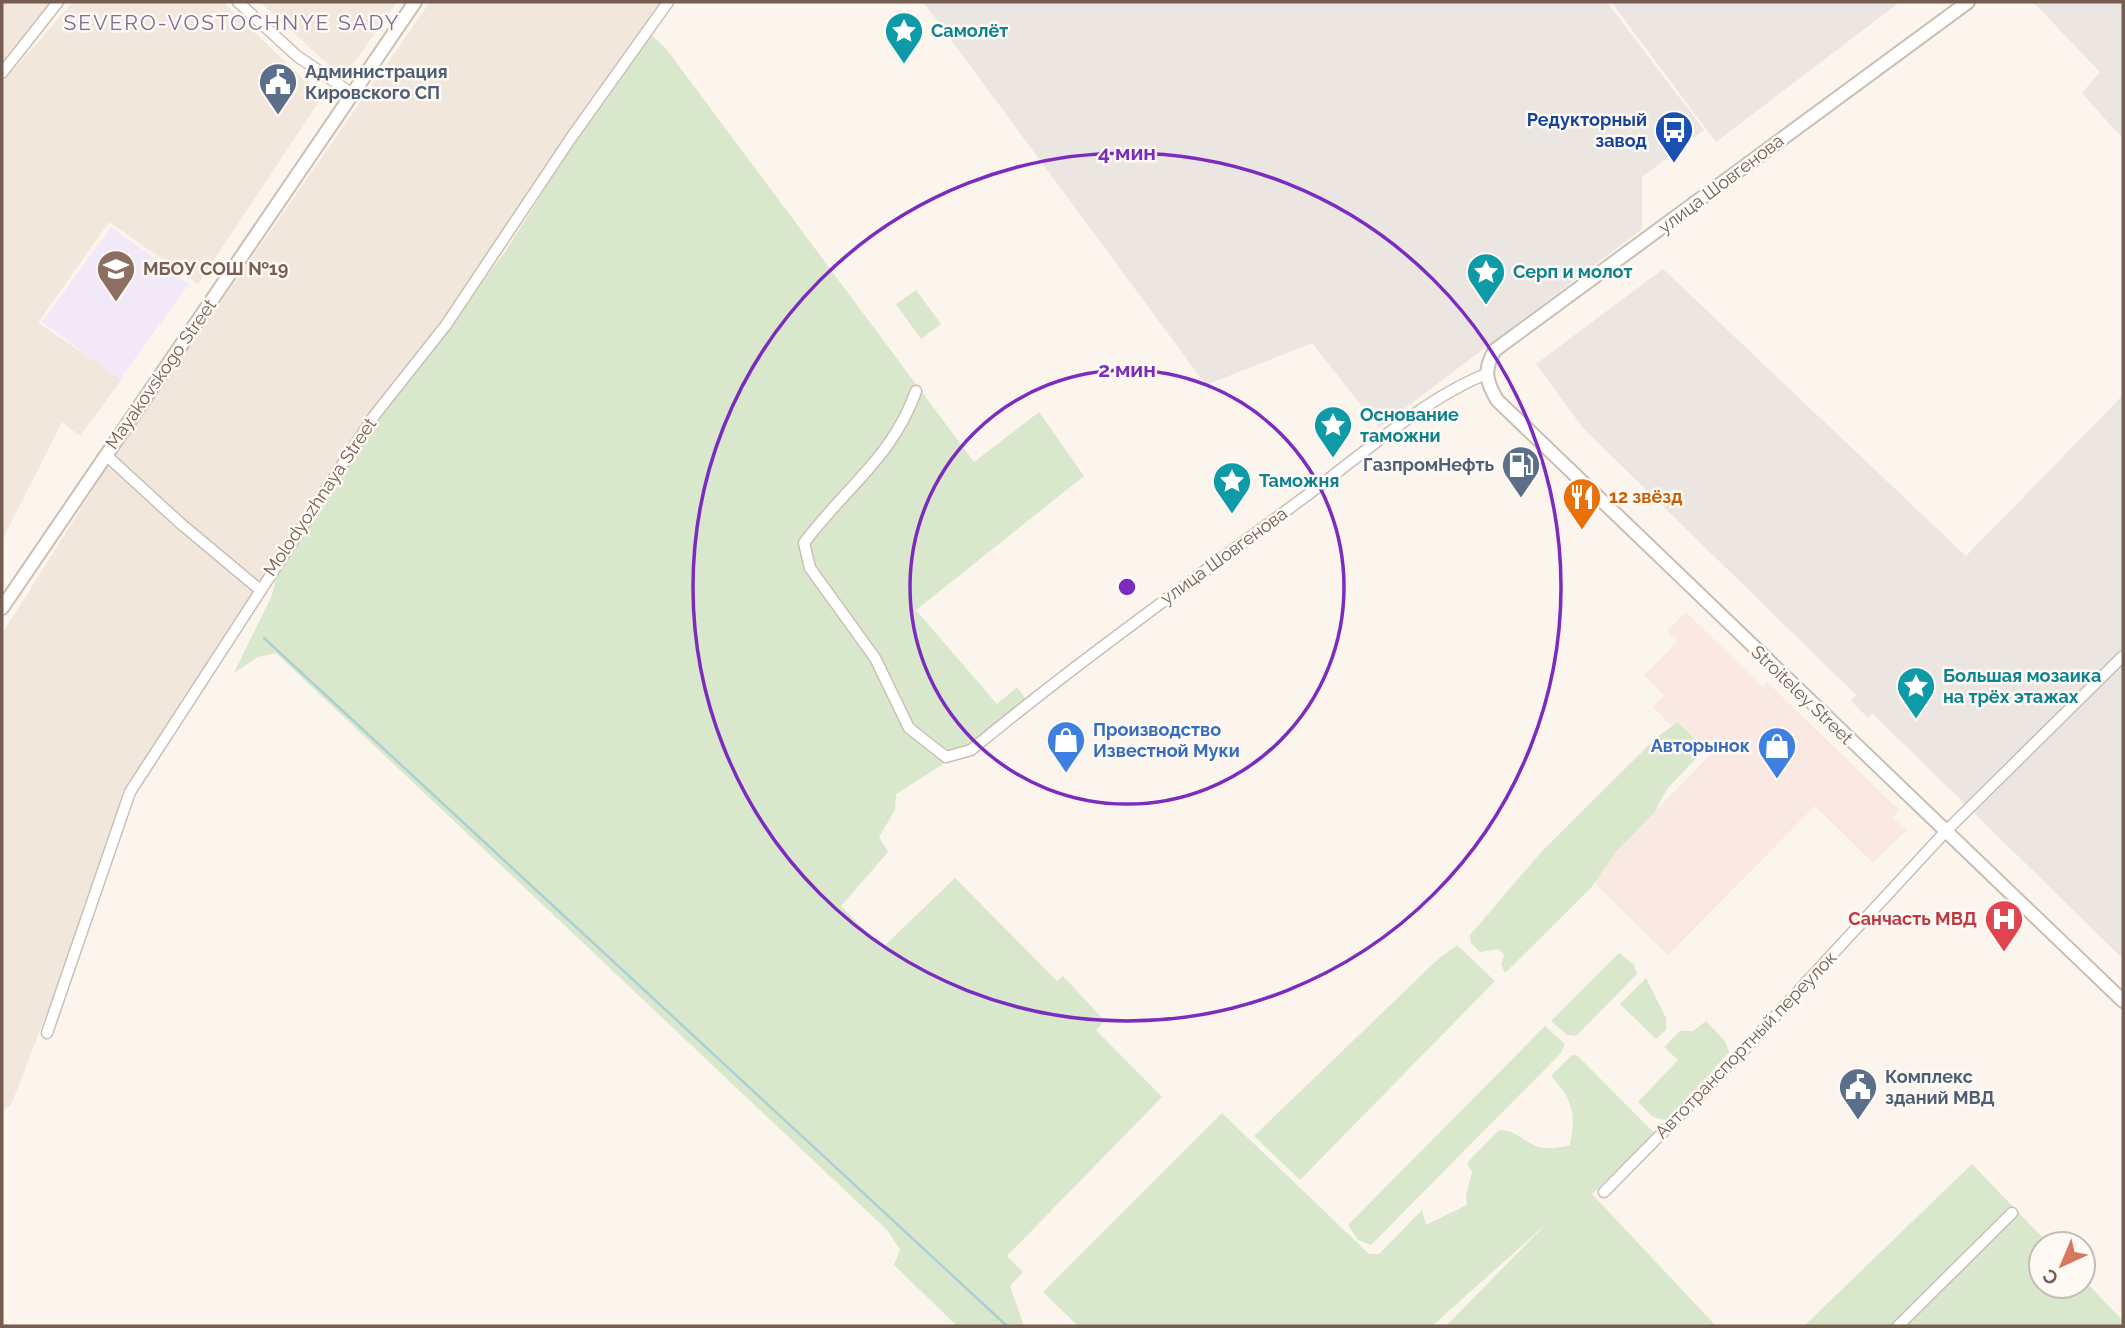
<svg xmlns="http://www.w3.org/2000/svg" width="2125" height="1328" viewBox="0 0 2125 1328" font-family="Raleway,sans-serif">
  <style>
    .residential { fill: #f2e7dc }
    .commercial { fill: #fae9e2 }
    .industrial { fill: #ece6e2 }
    .education { fill: #f2e9f8 }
    .green { fill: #d9e8cc }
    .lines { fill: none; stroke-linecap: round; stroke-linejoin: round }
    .stream { stroke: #aad0d5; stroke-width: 2.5 }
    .minor-casing { stroke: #cdbeb3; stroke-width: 13 }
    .tertiary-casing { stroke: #cdbeb3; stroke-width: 16 }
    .minor { stroke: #fff; stroke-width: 10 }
    .tertiary { stroke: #fff; stroke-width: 12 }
    .ring { fill: none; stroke: #7b2cbf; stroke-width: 3.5 }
    .labels { text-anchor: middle; stroke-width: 5; stroke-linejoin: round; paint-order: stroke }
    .culture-label { font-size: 18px; font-weight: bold; fill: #0d838f; stroke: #fef9f4; text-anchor: start }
    .service-label { font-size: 18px; font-weight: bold; fill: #4e5e75; stroke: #fef9f4; text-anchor: start }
    .transit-label { font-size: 18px; font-weight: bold; fill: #164399; stroke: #fef9f4; text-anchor: end }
    .street-label { font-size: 18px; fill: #755d51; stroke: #fef9f4 }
    .education-label { font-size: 18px; font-weight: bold; fill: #785e54; stroke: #fef9f4; text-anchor: start }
    .food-label { font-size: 18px; font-weight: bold; fill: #c56008; stroke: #fef9f4; text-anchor: start }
    .shop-label { font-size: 18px; font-weight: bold; fill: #366cbe; stroke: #fef9f4; text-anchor: start }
    .health-label { font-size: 18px; font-weight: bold; fill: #be3a42; stroke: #fef9f4; text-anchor: end }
    .quarter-label { font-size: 21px; letter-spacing: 2px; fill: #826990; stroke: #fef9f4 }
    .centre { fill: #7b2cbf; stroke: #fef9f4; stroke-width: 3.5 }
    .ring-label { font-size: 21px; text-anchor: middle; font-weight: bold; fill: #7b2cbf; stroke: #fef9f4; stroke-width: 5; stroke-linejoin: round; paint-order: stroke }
  </style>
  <rect width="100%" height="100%" fill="#fbf5ed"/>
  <g class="residential">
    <path d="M2,2H51L2,65Z"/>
    <path d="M73,2H223L322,97L198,284L109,222L38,323L122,379L80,436L62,422L2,540V83Z"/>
    <path d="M260,2H397L343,78Z"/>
    <path d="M430,2H659L123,792L72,948L11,1105L2,1111V634L118,450Z"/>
  </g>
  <path class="commercial" d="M1686,612L1763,687L1767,682L1899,810L1893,817L1907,830L1873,863L1815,806L1668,955L1593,882L1615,853L1710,755L1679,722L1673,727L1653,707L1664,695L1644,675L1677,642L1667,631Z"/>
  <g class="industrial">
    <path d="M923,2H1607L1704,130L1642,177V229L1379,428L1312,343L1206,385Z"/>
    <path d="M1611,2H1900L1716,142Z"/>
    <path d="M2033,2H2123V139L2082,93L2100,72Z"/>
    <path d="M1663,269L1966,556L2123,395L2122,958L1873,714L1868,718L1851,701L1856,695L1583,428L1536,364Z"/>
  </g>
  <path class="education" d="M111,227L189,284L120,379L42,322Z"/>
  <g class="green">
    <path d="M651,34L667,50L974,462L1039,412L1084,476L916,610L997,704L1017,687L1026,699L964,751L896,794L895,810L879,837L888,852L841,906L882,948L955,878L1057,981L1063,976L1105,1021L1096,1030L1162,1097L1007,1256L1023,1272L1010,1286L1024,1326H957L894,1265L900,1250L888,1231L276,653L258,657L234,673L272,595L277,574L387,408L505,252L574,143Z"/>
    <path d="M916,290L941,324L921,339L896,304Z"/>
    <path d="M1678,722L1705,749L1667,789L1654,813L1615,853L1591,888L1505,973L1501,965L1504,955L1499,949L1480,952L1471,943L1470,935L1543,850L1657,737Z"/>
    <path d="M1457,945L1495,981L1300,1180L1254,1136L1436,961Z"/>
    <path d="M1619,953L1634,965L1637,974L1576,1036L1567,1035L1551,1021Z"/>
    <path d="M1646,978L1666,1018V1030L1656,1039L1620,1004Z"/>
    <path d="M1706,1021L1725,1041L1729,1052L1668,1121L1653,1117L1638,1102L1678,1060L1664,1047L1680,1031H1693Z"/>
    <path d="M1545,1026L1565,1044L1561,1053L1371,1245L1358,1240L1348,1225Z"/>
    <path d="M1572,1055L1578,1056L1655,1134L1592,1194L1716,1326H1446L1546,1224L1432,1326H1078L1043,1292L1222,1113L1369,1254H1379L1422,1210L1426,1225L1467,1205L1466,1195L1472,1172L1467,1163L1499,1130C1527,1130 1524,1157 1570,1145C1576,1113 1573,1100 1551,1076Z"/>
    <path d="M1972,1164L2049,1244H2041V1286H2083V1279L2123,1321V1326H1804Z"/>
  </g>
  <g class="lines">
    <path class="stream" d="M264,638L1007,1326"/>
    <g class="minor-casing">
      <g id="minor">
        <path d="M238,2L297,56L354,95"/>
        <path d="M2,73L58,2"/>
        <path d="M916,391C893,457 843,490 804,543L810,568L875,658L909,728L946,757L971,750C1079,661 1193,580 1306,496C1362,455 1422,400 1486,374"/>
        <path d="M106,455L180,523L259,589"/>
        <path d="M47,1033L130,792L374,416L446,325L571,138L668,2"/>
        <path d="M1604,1192L1744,1050L1946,831L2123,656"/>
        <path d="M1898,1326L2012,1213"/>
      </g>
    </g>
    <g class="tertiary-casing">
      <g id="tertiary">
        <path d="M1968,2L1495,350C1483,370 1486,381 1497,400L2123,1001"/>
        <path d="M2,608L415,2"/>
      </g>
    </g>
    <use href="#minor" class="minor"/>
    <use href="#tertiary" class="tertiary"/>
  </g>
  <g class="ring">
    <circle cx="1127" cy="587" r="217"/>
    <circle cx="1127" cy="587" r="434"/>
  </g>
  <defs>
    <g id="sight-pin" transform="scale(2.0125)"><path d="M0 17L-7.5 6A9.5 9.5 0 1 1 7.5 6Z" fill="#0f9aa8" stroke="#fef9f4"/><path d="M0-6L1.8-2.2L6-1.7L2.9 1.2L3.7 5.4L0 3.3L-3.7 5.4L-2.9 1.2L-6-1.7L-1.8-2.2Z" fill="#fff"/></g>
    <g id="civic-pin" transform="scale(2.0125)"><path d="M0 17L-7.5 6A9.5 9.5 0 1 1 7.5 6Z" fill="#5c6f8a" stroke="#fef9f4"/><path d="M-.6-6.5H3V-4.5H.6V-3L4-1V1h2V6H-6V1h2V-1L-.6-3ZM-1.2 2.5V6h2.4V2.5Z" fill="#fff"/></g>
    <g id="bus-pin" transform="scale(2.0125)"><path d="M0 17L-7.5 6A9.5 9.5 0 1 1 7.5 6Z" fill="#1a4fb4" stroke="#fef9f4"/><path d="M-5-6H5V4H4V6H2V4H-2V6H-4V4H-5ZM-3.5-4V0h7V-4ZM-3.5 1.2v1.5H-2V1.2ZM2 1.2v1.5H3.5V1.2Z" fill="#fff"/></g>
    <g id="school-pin" transform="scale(2.0125)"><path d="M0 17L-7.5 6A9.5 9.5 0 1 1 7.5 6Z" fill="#8d6e63" stroke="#fef9f4"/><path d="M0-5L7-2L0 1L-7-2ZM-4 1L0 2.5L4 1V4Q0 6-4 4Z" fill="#fff"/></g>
    <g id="fuel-pin" transform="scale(2.0125)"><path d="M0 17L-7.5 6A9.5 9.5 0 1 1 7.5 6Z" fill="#5c6f8a" stroke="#fef9f4"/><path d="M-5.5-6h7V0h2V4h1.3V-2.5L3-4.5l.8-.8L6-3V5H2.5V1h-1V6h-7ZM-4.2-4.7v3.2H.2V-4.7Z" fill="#fff"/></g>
    <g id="restaurant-pin" transform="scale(2.0125)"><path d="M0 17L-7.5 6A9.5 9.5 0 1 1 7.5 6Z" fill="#e8710a" stroke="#fef9f4"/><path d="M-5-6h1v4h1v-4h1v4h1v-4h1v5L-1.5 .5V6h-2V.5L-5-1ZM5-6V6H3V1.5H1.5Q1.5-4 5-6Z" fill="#fff"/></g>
    <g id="shop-pin" transform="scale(2.0125)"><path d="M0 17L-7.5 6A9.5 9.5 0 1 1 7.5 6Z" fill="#3f7fe0" stroke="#fef9f4"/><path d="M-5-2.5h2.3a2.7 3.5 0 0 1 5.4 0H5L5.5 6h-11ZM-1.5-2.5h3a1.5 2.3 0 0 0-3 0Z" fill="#fff"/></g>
    <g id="hospital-pin" transform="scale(2.0125)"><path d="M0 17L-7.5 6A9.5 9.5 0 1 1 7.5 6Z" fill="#e0444e" stroke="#fef9f4"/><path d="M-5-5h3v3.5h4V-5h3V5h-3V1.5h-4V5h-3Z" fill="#fff"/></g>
  </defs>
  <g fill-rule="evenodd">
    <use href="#sight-pin" x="904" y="31"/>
    <use href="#civic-pin" x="278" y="82"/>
    <use href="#bus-pin" x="1674" y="130"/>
    <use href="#school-pin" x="116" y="269"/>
    <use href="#sight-pin" x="1486" y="272"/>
    <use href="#sight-pin" x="1333" y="425"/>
    <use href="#fuel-pin" x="1521" y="465"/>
    <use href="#sight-pin" x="1232" y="481"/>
    <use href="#restaurant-pin" x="1582" y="497"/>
    <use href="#sight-pin" x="1916" y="686"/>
    <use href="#shop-pin" x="1066" y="740"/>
    <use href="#shop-pin" x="1777" y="746"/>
    <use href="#hospital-pin" x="2004" y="919"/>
    <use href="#civic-pin" x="1858" y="1087"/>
  </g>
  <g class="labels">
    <g class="culture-label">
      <text x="931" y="37">Самолёт</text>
      <text x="1513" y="278">Серп и молот</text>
      <text x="1360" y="421">Основание<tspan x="1360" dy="21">таможни</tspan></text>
      <text x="1259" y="487">Таможня</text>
      <text x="1943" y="682">Большая мозаика<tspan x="1943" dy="21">на трёх этажах</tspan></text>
    </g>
    <g class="service-label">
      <text x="305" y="78">Администрация<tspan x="305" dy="21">Кировского СП</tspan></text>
      <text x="1494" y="471" text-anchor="end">ГазпромНефть</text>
      <text x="1885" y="1083">Комплекс<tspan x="1885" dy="21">зданий МВД</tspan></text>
    </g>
    <g class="transit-label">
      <text x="1647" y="126">Редукторный<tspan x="1647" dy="21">завод</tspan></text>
    </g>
    <g class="street-label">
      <text transform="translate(1721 184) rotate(-37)" y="6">улица Шовгенова</text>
      <text transform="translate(161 374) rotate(-55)" y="6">Mayakovskogo Street</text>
      <text transform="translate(320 497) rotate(-56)" y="6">Molodyozhnaya Street</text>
      <text transform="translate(1224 556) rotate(-36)" y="6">улица Шовгенова</text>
      <text transform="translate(1802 695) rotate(44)" y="6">Stroiteley Street</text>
      <text transform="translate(1746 1045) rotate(-46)" y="6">Автотранспортный переулок</text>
    </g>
    <g class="education-label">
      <text x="143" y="275">МБОУ СОШ №19</text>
    </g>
    <g class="food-label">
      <text x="1609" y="503">12 звёзд</text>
    </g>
    <g class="shop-label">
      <text x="1093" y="736">Производство<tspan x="1093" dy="21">Известной Муки</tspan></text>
      <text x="1750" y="752" text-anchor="end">Авторынок</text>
    </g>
    <g class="health-label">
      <text x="1977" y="925">Санчасть МВД</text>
    </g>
    <g class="quarter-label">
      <text x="232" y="30">SEVERO-VOSTOCHNYE SADY</text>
    </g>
  </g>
  <circle cx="1127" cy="587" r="10" class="centre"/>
  <g class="ring-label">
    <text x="1127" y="160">4 мин</text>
    <text x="1127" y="377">2 мин</text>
  </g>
  <rect width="2125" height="1328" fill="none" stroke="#755d51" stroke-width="7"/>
  <g transform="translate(2062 1265) rotate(224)"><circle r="33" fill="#fef9f4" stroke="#c7bbb3" stroke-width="2"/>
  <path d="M0-5L12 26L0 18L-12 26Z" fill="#d8765f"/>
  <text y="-10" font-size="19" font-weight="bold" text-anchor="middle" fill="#755d51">С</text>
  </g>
</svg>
